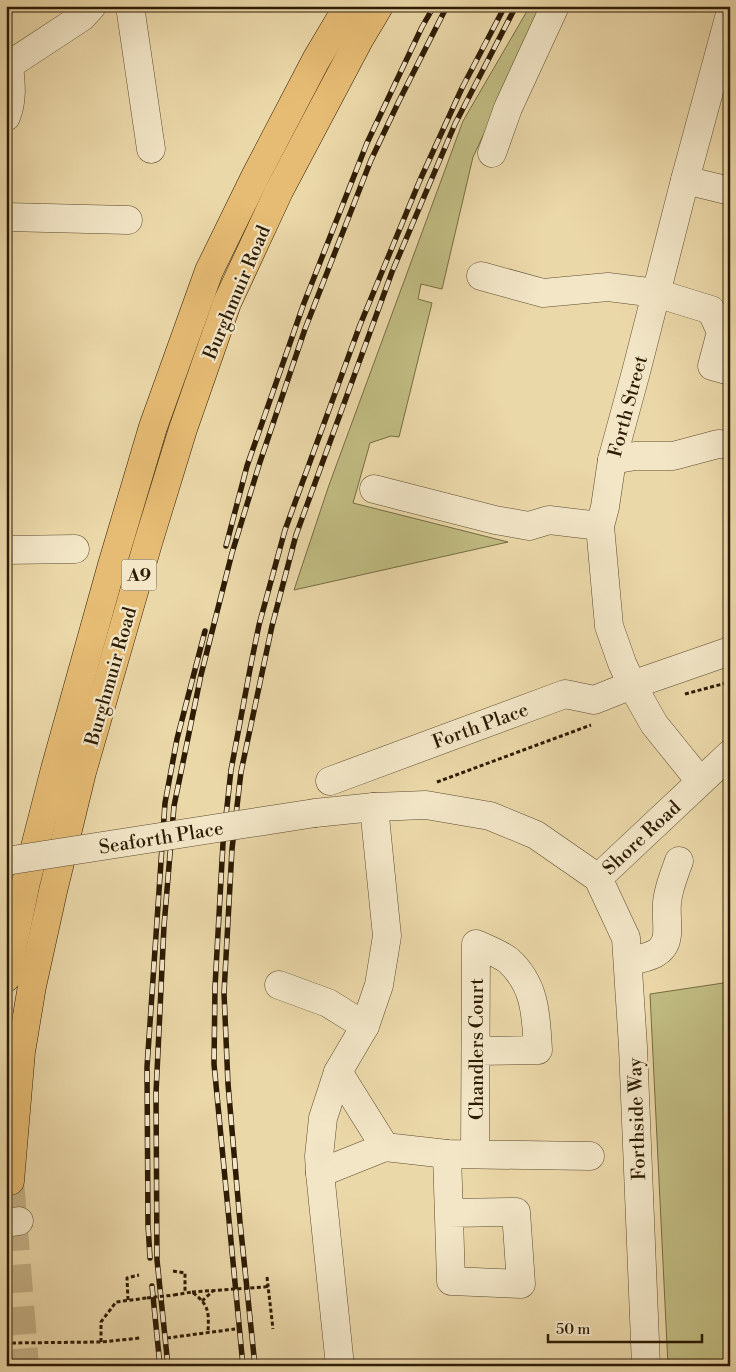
<svg xmlns="http://www.w3.org/2000/svg" width="736" height="1372" viewBox="0 0 736 1372" font-family="'Libre Bodoni',serif">
  <style>
    .green { fill: #c0bc82; stroke: #766c43 }
    .lines { fill: none; stroke-linecap: round; stroke-linejoin: round }
    .major-tunnel { stroke: #c5b288; stroke-width: 28; stroke-dasharray: 28 14; stroke-linecap: butt }
    .minor-casing { stroke: #5c4a2d; stroke-width: 29 }
    .major-casing { stroke: #2d1b04; stroke-width: 29 }
    .path { stroke: #2d1b04; stroke-width: 3; stroke-dasharray: 4 2.5; stroke-linecap: butt }
    .minor { stroke: #f2e6c7; stroke-width: 28 }
    .major { stroke: #e6bc74; stroke-width: 28 }
    .rail-casing { stroke: #2d1b04; stroke-width: 5.5 }
    .rail { stroke: #f2e6c7; stroke-width: 4; stroke-dasharray: 11; stroke-linecap: butt }
    .minor-bridge-casing { stroke: #5c4a2d; stroke-width: 29; stroke-linecap: butt }
    .path-bridge { stroke: #2d1b04; stroke-width: 3; stroke-dasharray: 4 2.5; stroke-linecap: butt }
    .minor-bridge { stroke: #f2e6c7; stroke-width: 28 }
    .labels { text-anchor: middle; stroke-width: 4.5; stroke-linejoin: round; paint-order: stroke }
    .shield { fill: #f2e6c7; stroke: #68583e; stroke-width: 1 }
    .shield-label { font-size: 18px; font-weight: bold; fill: #2d1b04 }
    .street-label { font-size: 19px; fill: #2d1b04; stroke: #f2e6c7 }
  </style>
  <rect width="100%" height="100%" fill="#ebd8a9"/>
  <filter id="stains"><feTurbulence type="fractalNoise" baseFrequency=".004" numOctaves="4"/><feColorMatrix values="0 0 0 0 .2 0 0 0 0 .09 0 0 0 0 .02 0 0 0 .5 -.17"/></filter>
  <radialGradient id="worn" r=".72"><stop offset=".6" stop-color="#630" stop-opacity="0"/><stop offset="1" stop-color="#630" stop-opacity=".3"/></radialGradient>
  <g class="green">
    <path d="M530,6H544L473,157L442,289L421,284L418,299L432,303L399,437L391,436L370,443L353,503L508,542L294,590L329,485L463,121Z"/>
    <path d="M730,982V1366H668L650,994Z"/>
  </g>
  <g class="lines">
    <path class="major-tunnel" d="M10,1181L25,1366"/>
    <g class="minor-casing">
      <g id="minor">
        <path d="M130,6L151,149"/>
        <path d="M6,67L82,17L92,6"/>
        <path d="M6,117C13,100 11,83 9,66"/>
        <path d="M492,153L508,108L555,6"/>
        <path d="M685,180L730,191"/>
        <path d="M6,217L128,220"/>
        <path d="M481,276L543,293L608,287L656,293L711,310L721,332L712,366L730,371"/>
        <path d="M612,460L635,456H673L718,444L730,445"/>
        <path d="M374,489L495,520L529,526L549,520L600,526"/>
        <path d="M6,550L75,549"/>
        <path d="M330,781L565,694L594,700L632,685L730,651"/>
        <path d="M700,781L654,724L632,685L622,663L609,626L600,526L605,507L612,460L636,372L685,180L730,14"/>
        <path d="M315,813L374,807L426,805L490,816L536,835L598,878L626,938L633,1047L646,1366"/>
        <path d="M598,878L730,754"/>
        <path d="M628,961C644,958 665,956 667,935C668,925 666,914 667,903C668,889 674,875 679,861"/>
        <path d="M279,985L328,1003L365,1026"/>
        <path d="M338,1072L385,1147L447,1154L590,1156"/>
        <path d="M447,1154L451,1281L521,1284L516,1212L449,1213"/>
        <path d="M475,1154L476,944C485,948 500,954 508,960C536,985 536,1016 538,1050L476,1051"/>
        <path d="M320,1173L385,1147"/>
        <path d="M6,1223L19,1221"/>
        <path d="M340,1366L320,1173L319,1156L323,1118L338,1072L365,1026L379,985L387,936L374,807"/>
      </g>
    </g>
    <g class="major-casing">
      <g id="major">
        <path d="M6,978L26,882L55,769L112,565L153,427L209,271L256,175L316,60L348,6"/>
        <path d="M10,1181L21,1052L32,986L53,891L82,772L148,543L183,429L227,303L279,191L360,38L379,6"/>
      </g>
    </g>
    <g class="path">
      <path d="M685,694L730,682"/>
      <path d="M437,782L591,725"/>
      <path d="M173,1271L185,1273V1293"/>
      <path d="M267,1277L268,1286"/>
      <path d="M265,1287L268,1286L273,1329"/>
      <path d="M174,1295L192,1292C209,1305 209,1311 208,1332"/>
      <path d="M128,1300L127,1278L139,1275"/>
      <path d="M202,1301L213,1291"/>
      <path d="M167,1338L235,1329"/>
      <path d="M101,1342V1322L116,1302L147,1298"/>
      <path d="M9,1343L12,1366"/>
      <path d="M6,1345L9,1343L101,1342L140,1338"/>
    </g>
    <use href="#minor" class="minor"/>
    <use href="#major" class="major"/>
    <g class="rail-casing">
      <g id="rail">
        <path d="M226,546L247,466L304,303L367,143L422,27L434,6"/>
        <path d="M150,1258L148,1225L147,1067L165,803L177,739L205,631"/>
        <path d="M152,1286L160,1366"/>
        <path d="M168,1366L157,1260L156,1093L164,926L174,806L201,675L232,553L260,462L305,329L371,160L399,101L447,6"/>
        <path d="M243,1366L214,1064L215,987L223,843L231,770L251,664L259,625L285,530L360,325L420,180L462,88L505,6"/>
        <path d="M255,1366L240,1222L228,1084L224,993L232,849L241,772L272,626L296,535L392,272L455,124L516,6"/>
      </g>
    </g>
    <use href="#rail" class="rail"/>
    <g class="minor-bridge-casing">
      <path id="minor-bridge" d="M6,861L315,813"/>
    </g>
    <g class="path-bridge">
      <path d="M192,1292L265,1287"/>
      <path d="M147,1298L174,1295"/>
    </g>
    <use href="#minor-bridge" class="minor-bridge"/>
  </g>
  <g class="labels">
    <rect class="shield" x="121.5" y="559.5" width="35" height="31" rx="4"/>
    <g class="shield-label">
      <text x="139" y="581">A9</text>
    </g>
    <g class="street-label">
      <text transform="translate(236 292) rotate(-67)" y="7">Burghmuir Road</text>
      <text transform="translate(627 406) rotate(-75)" y="7">Forth Street</text>
      <text transform="translate(110 676) rotate(-74)" y="7">Burghmuir Road</text>
      <text transform="translate(480 725) rotate(-20)" y="7">Forth Place</text>
      <text transform="translate(161 837) rotate(-9)" y="7">Seaforth Place</text>
      <text transform="translate(641 837) rotate(-43)" y="7">Shore Road</text>
      <text transform="translate(476 1049) rotate(-90)" y="7">Chandlers Court</text>
      <text transform="translate(636 1119) rotate(-92)" y="7">Forthside Way</text>
    </g>
  </g>
  <rect width="736" height="1372" fill="none" stroke="#ebd8a9" stroke-width="25"/>
  <rect x="8" y="8" width="721" height="1357" fill="none" stroke="#2d1b04" stroke-width="2.5"/>
  <rect x="12" y="12" width="711" height="1347" fill="none" stroke="#2d1b04"/>
  <path d="M548 1334v8h154v-8" fill="none" stroke="#2d1b04" stroke-width="2.5"/>
  <text x="556" y="1334" font-size="15" fill="#2d1b04" stroke="#f2e6c7" stroke-width="4" paint-order="stroke">50 m</text>
  <rect width="100%" height="100%" filter="url(#stains)"/>
  <rect width="100%" height="100%" fill="url(#worn)"/>
</svg>
